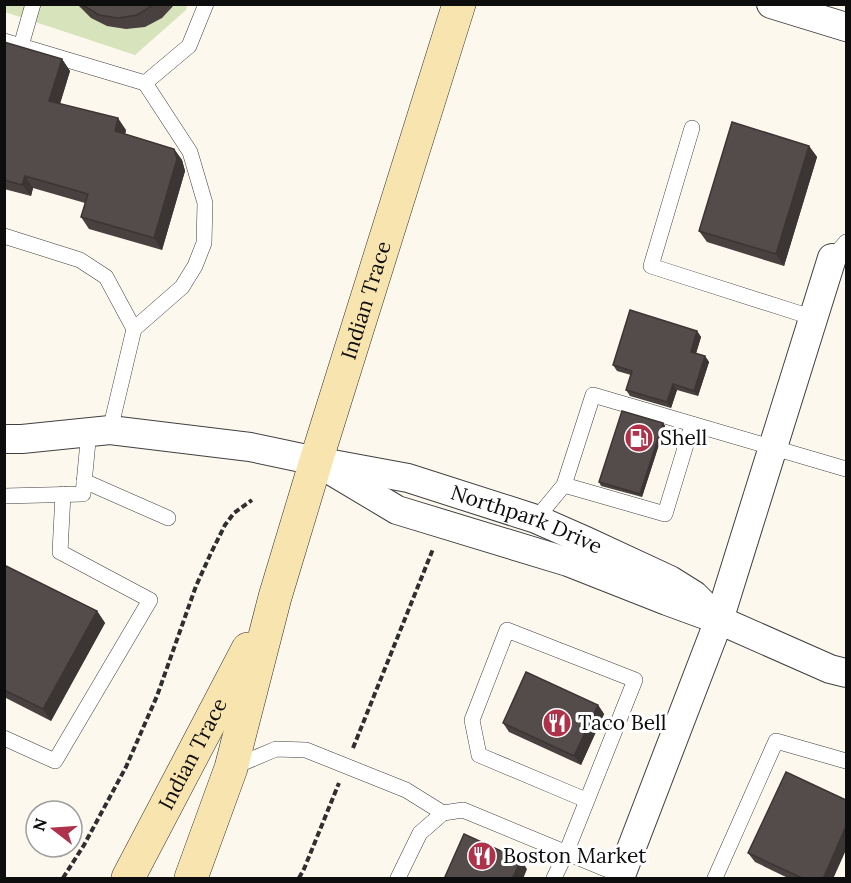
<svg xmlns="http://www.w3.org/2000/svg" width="851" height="883" viewBox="0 0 851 883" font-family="Lora,serif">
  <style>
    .grass { fill: #d7e4bb }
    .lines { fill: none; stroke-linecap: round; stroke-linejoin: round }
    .lane-casing { stroke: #404040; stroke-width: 16 }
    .street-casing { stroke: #404040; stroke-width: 30 }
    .secondary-casing { stroke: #2f2f2f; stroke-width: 34 }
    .path { stroke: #2f2f2f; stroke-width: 4; stroke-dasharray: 6 3; stroke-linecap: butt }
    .lane { stroke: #fff; stroke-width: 15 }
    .street { stroke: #fff; stroke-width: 28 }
    .secondary { stroke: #f7e4af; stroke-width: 33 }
    .wall { fill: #484140 }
    .shaded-wall { fill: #3b3534 }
    .building { fill: #544c4a; stroke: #3b3534; stroke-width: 1.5 }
    .labels { text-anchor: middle; stroke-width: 6; stroke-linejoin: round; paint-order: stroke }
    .street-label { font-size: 21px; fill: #0d0d0d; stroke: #fff }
    .poi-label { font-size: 21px; fill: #0d0d0d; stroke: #fff; text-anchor: start }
  </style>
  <rect width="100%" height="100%" fill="#fdf8ee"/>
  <path class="grass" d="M4,5H187L186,10L135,55L5,12Z"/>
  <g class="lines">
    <g class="lane-casing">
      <g id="lane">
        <path d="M4,41L145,83L189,46L206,4"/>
        <path d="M21,46L33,4"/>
        <path d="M692,128L651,266L814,318"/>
        <path d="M4,236L80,260L106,277L134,329L110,430"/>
        <path d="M832,258L846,242"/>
        <path d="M134,329L182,287L195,266L204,243L205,203L190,152L145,83"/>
        <path d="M84,481L168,518"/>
        <path d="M564,485L665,514L692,425"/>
        <path d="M4,496L83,494L89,431"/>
        <path d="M536,519L564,485L593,395L846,469"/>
        <path d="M4,738L55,761L150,600L60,552L63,494"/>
        <path d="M231,768L276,749L306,750L406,790L443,813"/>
        <path d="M398,878L420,833L443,813L463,810L625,877"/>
        <path d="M554,878L566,853L635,680L507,630L472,720L479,755L586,800"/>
        <path d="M715,878L776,741L846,761"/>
      </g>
    </g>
    <g class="street-casing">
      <g id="street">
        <path d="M771,4L846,27"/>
        <path id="s1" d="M4,439H22L110,430L250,447L316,461L408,478L536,519L586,541L670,580L694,595L719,620"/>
        <path d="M330,470L397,510L568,562L667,601L719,620L830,669L846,673"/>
        <path d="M620,878L719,620L832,258"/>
      </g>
    </g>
    <g class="secondary-casing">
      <g id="secondary">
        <path id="s2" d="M128,878L248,649"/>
        <path id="s3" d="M191,878L231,768L275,597L316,461L459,4"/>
      </g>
    </g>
    <g class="path">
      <path d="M353,748L433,549"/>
      <path d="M63,878L84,845L126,767L157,696L196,586L211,553L225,525L234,513L252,500"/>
      <path d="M299,878L304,869L339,783"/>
    </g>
    <use href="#lane" class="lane"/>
    <use href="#street" class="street"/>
    <use href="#secondary" class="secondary"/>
  </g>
  <g class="wall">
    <path d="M77,4H175L162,18L145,27L126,29L107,26L91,18Z"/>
    <path d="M4,42L62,59L70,71L60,104L126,130L125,134L174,149L182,160L185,171L162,250L89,229L81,217L85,203L33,188L31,196L4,189Z"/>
    <path d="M809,146L817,157L784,266L707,242L699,231Z"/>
    <path d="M697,331L701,337L696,353L705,356L709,362L698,396L677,390L671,408L630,396L626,390L631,375L617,371L613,365Z"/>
    <path d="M663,423L665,426L642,497L601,486L599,482Z"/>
    <path d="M4,565L97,611L105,623L51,721L4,697Z"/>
    <path d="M598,705L604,714L581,765L509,732L503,723Z"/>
    <path d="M748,853L833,879H790L755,862Z"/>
  </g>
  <g class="shaded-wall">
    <path d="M62,59L70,71L57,113L49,101Z"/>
    <path d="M118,118L126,130L123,143L115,131Z"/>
    <path d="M809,146L817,157L784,266L776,254Z"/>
    <path d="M174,149L182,160L185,171L162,250L154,238Z"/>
    <path d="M25,176L33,188L31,196L22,185Z"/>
    <path d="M697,331L701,337L695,357L691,352Z"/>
    <path d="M705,356L709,362L698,396L694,391Z"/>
    <path d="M673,384L677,390L671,408L667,402Z"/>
    <path d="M663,423L665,426L642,497L640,494Z"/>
    <path d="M97,611L105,623L51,721L43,709Z"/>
    <path d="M598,705L604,714L581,765L574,756Z"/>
    <path d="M846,826V850L833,879H823Z"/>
    <path d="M521,860L527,869L523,879H512Z"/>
  </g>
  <g class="building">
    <path d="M81,4H155L137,15L118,18L99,15Z"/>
    <path d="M4,42L62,59L49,101L118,118L115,131L174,149L177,159L154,238L81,217L88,194L25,176L22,185L4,180Z"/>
    <path d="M732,122L809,146L776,254L699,231Z"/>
    <path d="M630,310L697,331L691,352L705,356L694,391L673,384L667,402L626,390L632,371L613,365Z"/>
    <path d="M622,411L663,423L640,494L599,482Z"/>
    <path d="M4,565L97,611L43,709L4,690Z"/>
    <path d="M526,672L598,705L574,756L503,723Z"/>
    <path d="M786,772L846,800V826L823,879H804L748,853Z"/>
    <path d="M464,834L521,860L512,879H444Z"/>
  </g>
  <defs>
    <g id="fuel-disc" transform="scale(1.5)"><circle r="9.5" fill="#af324b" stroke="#fff"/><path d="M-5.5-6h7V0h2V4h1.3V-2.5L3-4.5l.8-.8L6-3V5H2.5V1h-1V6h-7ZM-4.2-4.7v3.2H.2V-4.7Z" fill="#fff"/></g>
    <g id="restaurant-disc" transform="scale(1.5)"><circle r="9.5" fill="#af324b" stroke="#fff"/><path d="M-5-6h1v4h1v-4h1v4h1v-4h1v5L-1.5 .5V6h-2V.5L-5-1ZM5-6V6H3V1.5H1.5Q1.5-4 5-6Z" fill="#fff"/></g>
  </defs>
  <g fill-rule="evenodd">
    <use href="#fuel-disc" x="639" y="438"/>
    <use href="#restaurant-disc" x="557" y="723"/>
    <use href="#restaurant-disc" x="482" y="856"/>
  </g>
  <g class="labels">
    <g class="street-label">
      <text dy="7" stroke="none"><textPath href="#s3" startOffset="604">Indian Trace</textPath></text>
      <text dy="7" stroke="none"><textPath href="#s1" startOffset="534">Northpark Drive</textPath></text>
      <text dy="7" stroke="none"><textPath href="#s2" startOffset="140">Indian Trace</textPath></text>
    </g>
    <g class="poi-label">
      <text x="660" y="445">Shell</text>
      <text x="578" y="730">Taco Bell</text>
      <text x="503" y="863">Boston Market</text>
    </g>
  </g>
  <rect width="851" height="883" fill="none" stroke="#0d0d0d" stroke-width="12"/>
  <g transform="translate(54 829) rotate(287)"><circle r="28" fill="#ffffff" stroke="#9e9e9e" stroke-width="1.5"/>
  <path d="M0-4.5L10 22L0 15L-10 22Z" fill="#af324b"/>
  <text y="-9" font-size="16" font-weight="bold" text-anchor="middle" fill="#0d0d0d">N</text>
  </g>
</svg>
